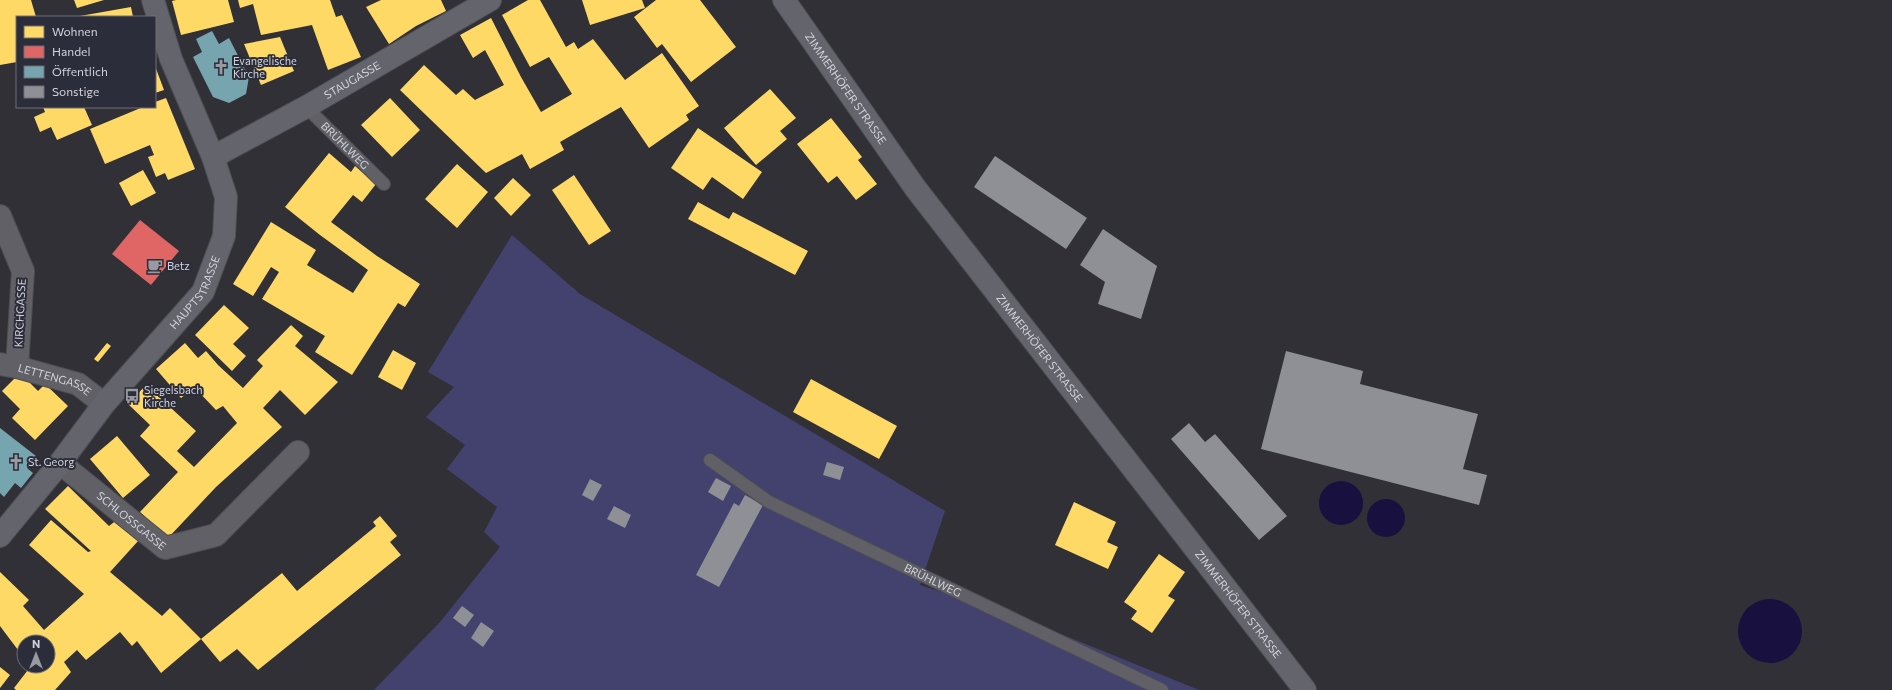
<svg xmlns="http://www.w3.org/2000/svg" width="1892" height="690" viewBox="0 0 1892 690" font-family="Commissioner,sans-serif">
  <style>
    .green { fill: #43426f }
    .water { fill: #18103f }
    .homes { fill: #ffd966 }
    .shops { fill: #e06666 }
    .public { fill: #76a5af }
    .building { fill: #8f9096 }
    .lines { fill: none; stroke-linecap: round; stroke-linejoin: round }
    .lane-casing { stroke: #4d4d53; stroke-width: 14 }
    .street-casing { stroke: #4d4d53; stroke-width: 24 }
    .secondary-casing { stroke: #4d4d53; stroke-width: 24 }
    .lane { stroke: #606066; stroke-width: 12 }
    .street { stroke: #606066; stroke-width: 22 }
    .secondary { stroke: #64646c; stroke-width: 22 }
    .labels { text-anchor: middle; stroke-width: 4; stroke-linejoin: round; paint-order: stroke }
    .poi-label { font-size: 11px; fill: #d2d2db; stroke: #2c2d3a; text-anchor: start }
    .street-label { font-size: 11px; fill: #d2d2db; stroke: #2c2d3a }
  </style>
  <rect width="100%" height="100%" fill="#303036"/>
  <path class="green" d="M512,235L580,294L945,511L920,585L1029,621L1199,690H374L440,622L500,547L484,532L497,507L447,469L465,445L426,417L454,387L428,372Z"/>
  <g class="water">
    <circle cx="1341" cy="503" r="22"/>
    <circle cx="1386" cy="518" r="19"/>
    <circle cx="1770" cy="631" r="32"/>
  </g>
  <g class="homes">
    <path d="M0,0H31L36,17H17V62L0,65Z"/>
    <path d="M74,0H104L77,8Z"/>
    <path d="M176,0H228L234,22L181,35L172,1Z"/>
    <path d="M238,0H330L336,17L342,15L361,57L328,70L312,25L261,35L253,4L240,8Z"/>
    <path d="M381,0H441L446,11L416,26L389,44L366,7Z"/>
    <path d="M528,0H540L566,47L574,42L578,49L593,39L625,80L662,53L699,106L686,115L689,120L649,148L621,107L560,142L564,150L530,169L522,154L486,173L400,90L424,65L456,95L463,89L475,100L504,85L485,50L473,58L460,35L491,18L521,77L541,112L572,94L549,57L530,67L502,15Z"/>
    <path d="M582,0H642L645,8L590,25Z"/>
    <path d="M656,0H700L736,47L691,82L662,44L657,48L634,17Z"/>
    <path d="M131,7L133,17H80V16Z"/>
    <path d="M280,37L294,71L261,85L244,44Z"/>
    <path d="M155,66L164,90L155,93Z"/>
    <path d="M770,89L796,118L780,131L787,139L756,165L724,128Z"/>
    <path d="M166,98L195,169L168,180L165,173L156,177L148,157L154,155L150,145L105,164L90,129L143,107H155V102Z"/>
    <path d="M390,98L420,130L392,157L361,125Z"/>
    <path d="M43,107H84L92,125L57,140L51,127L40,132L34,117L45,112Z"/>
    <path d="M831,118L862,157L858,160L877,184L856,200L837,176L828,183L797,144Z"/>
    <path d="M698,128L762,172L743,199L712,177L703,190L671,168Z"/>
    <path d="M329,153L351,172L355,166L376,184L362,202L353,195L331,222L377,256L420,284L405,307L398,303L352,375L315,352L325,336L262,299L279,272L271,267L253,296L233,284L271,222L316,250L307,265L353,293L368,270L320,235L285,207Z"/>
    <path d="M457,164L488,192L457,228L425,199Z"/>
    <path d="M143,170L156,193L131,206L119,183Z"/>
    <path d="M574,175L611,231L589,245L552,190Z"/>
    <path d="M513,178L531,195L511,216L494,198Z"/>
    <path d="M698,202L729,219L733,212L808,251L795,275L688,219Z"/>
    <path d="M224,305L249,328L233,344L246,356L232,371L195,335Z"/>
    <path d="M291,325L303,336L295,346L338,382L305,415L280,390L263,408L282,427L216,487L168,538L140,512L178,472L140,436L150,425L128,404L146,385L196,431L177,451L194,467L237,423L223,406L216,410L194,387L181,398L156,369L185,343L198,358L206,351L218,365L243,388L263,366L257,360Z"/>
    <path d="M107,343L111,346L98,362L94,359Z"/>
    <path d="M393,350L416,363L402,390L378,377Z"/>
    <path d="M20,373L38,391L45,384L68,406L35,440L12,418L20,409L2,391Z"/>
    <path d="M811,379L897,426L879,459L793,412Z"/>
    <path d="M117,436L150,475L123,498L90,459Z"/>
    <path d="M68,486L109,526L118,519L139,540L110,572L162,616L170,608L201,639L161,673L137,641L132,646L120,632L86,660L77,650L64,662L71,672L55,690H16L14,688L31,666H48V642H24V658L0,626V572L29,600L23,606L44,630L84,594L29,545L51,520L88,552L91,551L45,509Z"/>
    <path d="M1074,502L1116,522L1107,542L1118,547L1108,569L1055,545Z"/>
    <path d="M380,516L397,536L390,542L401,555L258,670L237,649L220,662L201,639L282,573L297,591L376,526L373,522Z"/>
    <path d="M1159,554L1185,572L1168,596L1175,600L1152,633L1131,619L1137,611L1124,602Z"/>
    <path d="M0,667L10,675L0,688Z"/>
  </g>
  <path class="shops" d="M140,220L179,251L151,285L112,254Z"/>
  <g class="public">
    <path d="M212,31L219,44L229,38L249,77L246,94L229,103L213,97L193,57L202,52L196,39Z"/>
    <path d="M0,428L36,456L27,468L33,473L21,488L15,483L4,497L0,493Z"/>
  </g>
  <g class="building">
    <path d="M995,156L1087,218L1066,249L974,187Z"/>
    <path d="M1103,229L1157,266L1141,319L1098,304L1105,282L1080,265Z"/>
    <path d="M1286,351L1363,371L1360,384L1478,414L1463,469L1487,475L1479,505L1261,449Z"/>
    <path d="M1189,423L1205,442L1215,434L1287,516L1259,540L1171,439Z"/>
    <path d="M827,462L844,467L840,480L823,475Z"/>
    <path d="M716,478L731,486L723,501L708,492Z"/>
    <path d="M590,479L602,485L593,501L582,495Z"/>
    <path d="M745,495L763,505L719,587L696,575L734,503L739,506Z"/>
    <path d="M614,506L631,515L625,528L607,519Z"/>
    <path d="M462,606L474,615L465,627L453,618Z"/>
    <path d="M481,622L494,631L483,647L471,638Z"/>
  </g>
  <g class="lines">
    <g class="lane-casing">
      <g id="lane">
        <path id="s1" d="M306,107L384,184"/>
        <path id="s2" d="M710,460L769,502L1162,690"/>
      </g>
    </g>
    <g class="street-casing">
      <g id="street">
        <path d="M0,216L23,271L17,367"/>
        <path id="s3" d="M0,364L17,367L78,384L104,404"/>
        <path id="s4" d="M60,463L165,548L216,535L298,452"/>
      </g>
    </g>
    <g class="secondary-casing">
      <g id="secondary">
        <path id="s5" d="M784,0L916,189L1305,690"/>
        <path id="s6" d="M213,157L306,107L490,0"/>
        <path id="s7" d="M0,536L60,463L104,404L203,292L224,236L226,197L213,157L171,59L153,0"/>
      </g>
    </g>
    <use href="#lane" class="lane"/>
    <use href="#street" class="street"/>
    <use href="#secondary" class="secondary"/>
  </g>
  <defs>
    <g id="church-bare" transform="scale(1.2)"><path d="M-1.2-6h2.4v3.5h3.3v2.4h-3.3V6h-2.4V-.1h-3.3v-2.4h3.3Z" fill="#9999a1" stroke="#2c2d3a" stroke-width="2.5" paint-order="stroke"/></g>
    <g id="cafe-bare" transform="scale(1.2)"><path d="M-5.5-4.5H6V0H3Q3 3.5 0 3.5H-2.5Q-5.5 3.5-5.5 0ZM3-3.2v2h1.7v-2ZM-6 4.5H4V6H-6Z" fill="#9999a1" stroke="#2c2d3a" stroke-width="2.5" paint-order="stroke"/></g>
    <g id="bus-bare" transform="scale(1.2)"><path d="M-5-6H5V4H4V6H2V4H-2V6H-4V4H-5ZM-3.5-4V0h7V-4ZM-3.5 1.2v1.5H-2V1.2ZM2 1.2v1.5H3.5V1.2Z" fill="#9999a1" stroke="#2c2d3a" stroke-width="2.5" paint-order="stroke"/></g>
  </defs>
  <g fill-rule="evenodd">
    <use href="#church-bare" x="221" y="67"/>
    <use href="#cafe-bare" x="155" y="266"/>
    <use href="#bus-bare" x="132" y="396"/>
    <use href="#church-bare" x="16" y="462"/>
  </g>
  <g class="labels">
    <g class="poi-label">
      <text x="233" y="65">Evangelische<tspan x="233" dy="13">Kirche</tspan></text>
      <text x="167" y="270">Betz</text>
      <text x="144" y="394">Siegelsbach<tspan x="144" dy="13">Kirche</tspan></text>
      <text x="28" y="466">St. Georg</text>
    </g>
    <g class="street-label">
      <text dy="4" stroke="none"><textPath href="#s6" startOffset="159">STAUGASSE</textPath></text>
      <text dy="4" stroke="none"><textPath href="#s5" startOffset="108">ZIMMERHÖFER STRASSE</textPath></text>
      <text dy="4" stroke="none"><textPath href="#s1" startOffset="55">BRÜHLWEG</textPath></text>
      <text dy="4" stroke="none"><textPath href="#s7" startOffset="313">HAUPTSTRASSE</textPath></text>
      <text transform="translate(20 313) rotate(-87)" y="4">KIRCHGASSE</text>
      <text dy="4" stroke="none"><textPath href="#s5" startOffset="432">ZIMMERHÖFER STRASSE</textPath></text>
      <text dy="4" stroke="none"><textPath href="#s3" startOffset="57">LETTENGASSE</textPath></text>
      <text dy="4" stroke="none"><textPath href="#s4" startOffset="92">SCHLOSSGASSE</textPath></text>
      <text dy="4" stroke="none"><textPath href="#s2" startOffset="254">BRÜHLWEG</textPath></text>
      <text dy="4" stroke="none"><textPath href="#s5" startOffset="756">ZIMMERHÖFER STRASSE</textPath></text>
    </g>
  </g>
  <rect x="16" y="16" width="140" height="92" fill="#2c2d3a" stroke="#6e6f7a"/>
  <rect x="24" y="26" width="20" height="12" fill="#ffd966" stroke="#6e6f7a"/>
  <text x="52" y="36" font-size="12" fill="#d2d2db">Wohnen</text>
  <rect x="24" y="46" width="20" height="12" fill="#e06666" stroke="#6e6f7a"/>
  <text x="52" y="56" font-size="12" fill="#d2d2db">Handel</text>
  <rect x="24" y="66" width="20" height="12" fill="#76a5af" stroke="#6e6f7a"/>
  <text x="52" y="76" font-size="12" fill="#d2d2db">Öffentlich</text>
  <rect x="24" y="86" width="20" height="12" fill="#8f9096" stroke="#6e6f7a"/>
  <text x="52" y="96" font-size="12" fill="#d2d2db">Sonstige</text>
  <g transform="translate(36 654)"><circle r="19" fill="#2c2d3a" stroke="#6e6f7a"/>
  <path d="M0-3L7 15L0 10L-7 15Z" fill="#9999a1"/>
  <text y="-6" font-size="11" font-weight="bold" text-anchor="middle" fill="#d2d2db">N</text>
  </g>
</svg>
